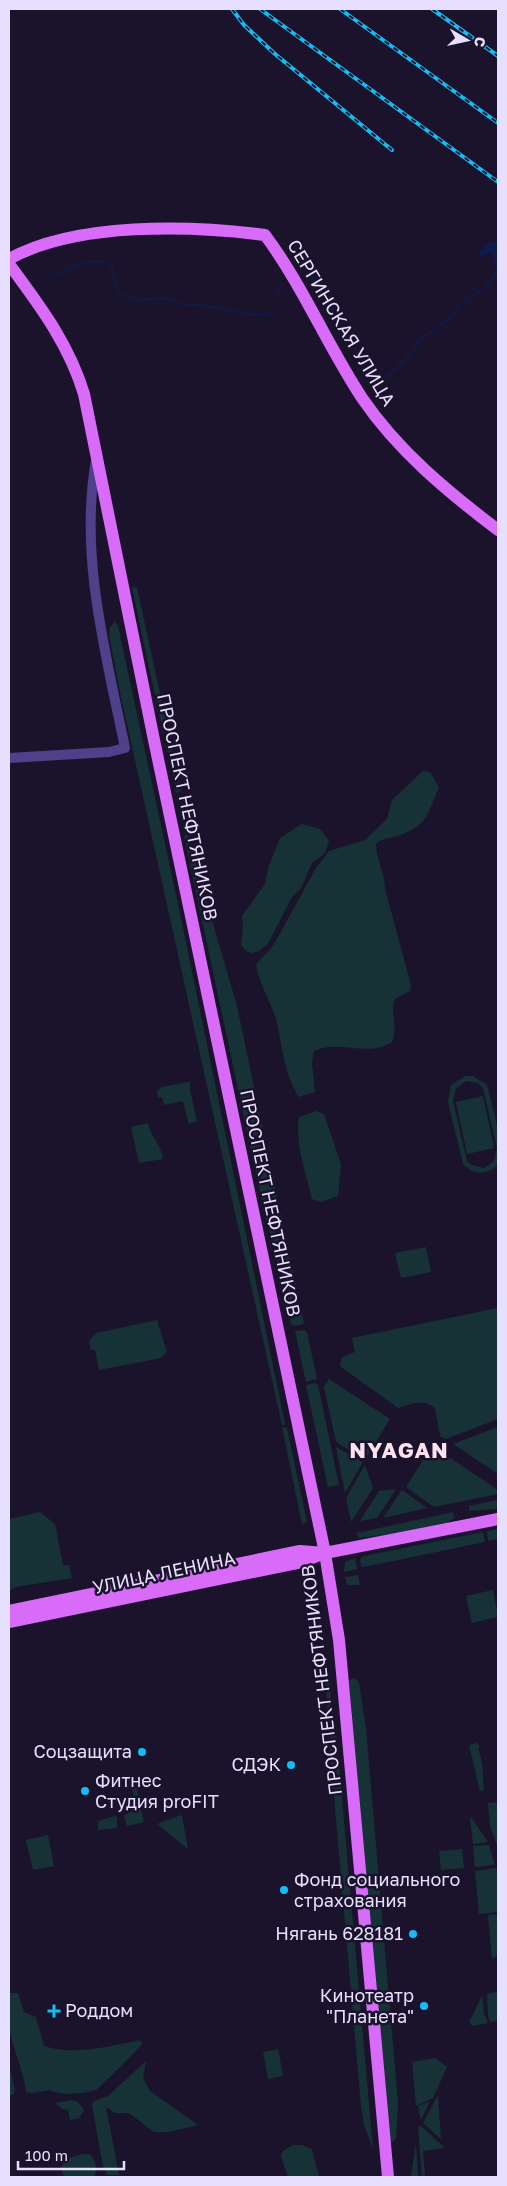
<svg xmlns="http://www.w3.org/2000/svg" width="507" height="2186" viewBox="0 0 507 2186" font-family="'Golos Text',sans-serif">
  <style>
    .green { fill: #163236; fill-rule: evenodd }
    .water { fill: #0e1b4a }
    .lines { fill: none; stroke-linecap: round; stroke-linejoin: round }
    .stream { stroke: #0e1b4a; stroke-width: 2 }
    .minor { stroke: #4e4089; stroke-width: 10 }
    .major { stroke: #d96bf9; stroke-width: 12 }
    .rail-casing { stroke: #13bdf5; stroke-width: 4 }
    .rail { stroke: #1b132c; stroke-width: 2; stroke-dasharray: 5.5; stroke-linecap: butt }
    .poi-dot { fill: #13bdf5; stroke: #1b132c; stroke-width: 2 }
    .labels { text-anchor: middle; stroke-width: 5; stroke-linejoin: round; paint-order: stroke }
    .street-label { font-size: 18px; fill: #e7dffe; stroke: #1b132c }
    .poi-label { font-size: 18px; fill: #e7dffe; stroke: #1b132c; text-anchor: end }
    .district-label { font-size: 22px; font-weight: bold; letter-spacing: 1px; fill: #fee1ef; stroke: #1b132c }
  </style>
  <rect width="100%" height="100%" fill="#1b132c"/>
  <g class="green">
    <path d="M134,587L137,588L168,730L165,732H163L132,588Z"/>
    <path d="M115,622L118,626L181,918L285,1424L282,1425L121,697L109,635L110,627Z"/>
    <path d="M168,742L172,747L181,791L176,793L166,744Z"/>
    <path d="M423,771L430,772L439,787C427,815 428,825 398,836C389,839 383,837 376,844C376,860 385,873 385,889L411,985L410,991L395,999C389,1013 399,1023 392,1042C367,1058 339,1039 314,1051L312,1063L315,1092L299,1097C283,1071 283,1048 276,1019C270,1000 259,984 256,964L273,946L316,868L329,851L365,840L387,819L392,800Z"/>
    <path d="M302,824L320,829L329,841L325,853L312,863L301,888L292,897L268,944L259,951L252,953L246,951L241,945L243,927L242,916L265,884L268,868L280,838Z"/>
    <path d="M187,834L237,1006L304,1324L295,1326L291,1324L276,1252L266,1220L184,836Z"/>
    <path d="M465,1076H473L487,1085L498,1129V1164C487,1176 474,1175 463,1164L448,1102L451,1085ZM466,1081L478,1083L483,1088L497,1148L494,1161L484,1168L472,1165L467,1161L453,1101L456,1088Z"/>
    <path d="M188,1082H190V1090L197,1121L189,1124L183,1101L164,1105L162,1097H158L157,1091L162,1087Z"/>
    <path d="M483,1096L494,1148L467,1154L456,1102Z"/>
    <path d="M316,1111L324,1114L341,1164L338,1196L321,1202L312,1199C306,1173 295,1144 299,1117Z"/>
    <path d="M148,1123C152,1140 160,1141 163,1159L139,1163L131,1127Z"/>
    <path d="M426,1247L431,1272L401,1278L395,1253Z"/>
    <path d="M498,1308V1419L446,1439L440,1436L435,1408C423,1398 412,1404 398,1408L340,1366L342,1357L355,1352L352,1338Z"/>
    <path d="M157,1320L167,1352L161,1358L99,1370L95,1350H91L89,1341L96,1333Z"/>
    <path d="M304,1330L307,1332L317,1379L306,1382L295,1331Z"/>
    <path d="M329,1379L390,1419L365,1460L336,1442L324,1387Z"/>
    <path d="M315,1383L318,1385L339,1485L328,1487L306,1385Z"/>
    <path d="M282,1427L287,1428L307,1522L302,1524Z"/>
    <path d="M498,1427V1474L453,1444Z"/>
    <path d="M432,1446L498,1490V1494L434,1507L406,1487Z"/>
    <path d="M336,1447L363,1462L345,1493Z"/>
    <path d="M365,1465L373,1488L351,1522L346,1498Z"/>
    <path d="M396,1489L377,1518L360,1521L379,1491Z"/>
    <path d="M402,1490L427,1508L383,1518Z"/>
    <path d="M498,1500V1509L469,1511V1506Z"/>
    <path d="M40,1512L55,1524L63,1565H69L72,1578L16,1587L9,1591V1519Z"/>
    <path d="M453,1512L454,1518L440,1528L358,1538L357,1533Z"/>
    <path d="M498,1529V1539L488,1541L487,1531Z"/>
    <path d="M483,1532L485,1542L364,1567L361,1566L360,1559L364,1556Z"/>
    <path d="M355,1558L357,1569L344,1572L345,1562Z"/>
    <path d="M358,1575L360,1585H347L345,1577Z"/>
    <path d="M493,1590L498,1617L472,1623L466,1596Z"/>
    <path d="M355,1678L359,1683L366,1728L398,2103L396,2139L390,2144L349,1680Z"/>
    <path d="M326,1682L330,1684L332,1719L336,1730L373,2149L364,2125L361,2106L329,1739Z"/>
    <path d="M477,1743L480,1746L478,1748C484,1764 482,1774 484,1790L480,1791L469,1745Z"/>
    <path d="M134,1776L144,1822L127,1826L124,1815L137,1810L130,1777Z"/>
    <path d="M498,1802V1848L490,1826L488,1805V1803Z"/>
    <path d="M181,1815L182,1816L188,1849L157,1824Z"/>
    <path d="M115,1816L117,1817V1828L98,1830V1821Z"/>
    <path d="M470,1816L488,1842L473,1844Z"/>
    <path d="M48,1835L54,1866L33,1870L26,1840Z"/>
    <path d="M489,1845L495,1865L475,1867L473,1846Z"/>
    <path d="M462,1849L464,1868L441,1870L439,1851Z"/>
    <path d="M496,1868L498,1875V1912L479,1914L475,1871Z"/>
    <path d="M498,1914V1955L492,1959L488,1915Z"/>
    <path d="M495,1992L498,1993V2021L490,2022L488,2014L487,1994Z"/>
    <path d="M9,1993H18L24,2012L36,2017L44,2046C75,2056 110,2046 141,2040L142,2044C141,2047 100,2087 97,2089C87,2094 59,2096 50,2090L33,2093L26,2092C26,2079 13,2048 10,2032C7,2020 9,2006 9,1993Z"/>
    <path d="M482,1996L484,2014L488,2023L472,2026L469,2022Z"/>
    <path d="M278,2049L283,2076L268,2079L263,2052Z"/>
    <path d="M435,2058L447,2067L433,2098L416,2106L412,2062Z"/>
    <path d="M146,2061L143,2078L150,2091L198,2125L169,2132H154L129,2113H115L106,2107L119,2175H107L103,2166L92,2105L94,2101L108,2096Z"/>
    <path d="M9,2064L15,2090L14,2094L9,2096Z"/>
    <path d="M438,2095L441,2139L423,2123Z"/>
    <path d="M72,2100L78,2102L84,2110L79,2118L70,2120L68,2110L62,2109L55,2103Z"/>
    <path d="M430,2101L421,2120L418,2106Z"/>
    <path d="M421,2126L445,2148L423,2151L425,2177H422L418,2127Z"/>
    <path d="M416,2144L418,2177H411Z"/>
    <path d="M293,2145H302L312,2149L319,2177H288L281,2157L283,2151Z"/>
    <path d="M90,2154C96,2161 98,2169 94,2177H64L61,2167C68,2156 78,2154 90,2154Z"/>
  </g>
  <path class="water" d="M498,241V265L493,263L494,256L490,253L479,257V252L488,243Z"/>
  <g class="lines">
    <g class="stream">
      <path d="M309,277L318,279L372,381L379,385L411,354L419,341L450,318L459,305L486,287L496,273L497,265"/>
      <path d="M50,278C64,270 99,252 112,267L119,294L139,300L166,298L181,304L200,305L254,315L268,314L274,309"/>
      <path d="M276,295L280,286"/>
    </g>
    <path class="minor" d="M9,758L109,752L125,748C106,654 79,556 96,460"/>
    <g class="major">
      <path d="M9,259C76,222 190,225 265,235C303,286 327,345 362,398C398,451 448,492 498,530"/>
      <path d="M9,264C40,306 69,344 84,394L154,740L325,1553L339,1640L388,2177"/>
      <path d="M9,1611L300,1551L325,1553"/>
      <path d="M9,1622L302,1562L325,1553L498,1519"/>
    </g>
    <g class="rail-casing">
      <g id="rail">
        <path d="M232,9L244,25L275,54L392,150"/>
        <path d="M260,9L498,182"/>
        <path d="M340,9L498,123"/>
        <path d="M432,9L498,56"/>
      </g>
    </g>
    <use href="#rail" class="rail"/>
  </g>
  <g class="poi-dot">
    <circle cx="142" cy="1752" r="5"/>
    <circle cx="291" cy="1765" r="5"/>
    <circle cx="85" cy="1791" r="5"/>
    <circle cx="284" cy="1890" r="5"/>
    <circle cx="413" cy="1934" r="5"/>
    <circle cx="424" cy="2006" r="5"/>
    <path d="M51.5 2003.5h5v5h5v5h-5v5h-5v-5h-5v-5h5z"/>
  </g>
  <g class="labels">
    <g class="street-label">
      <text transform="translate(341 323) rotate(59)" y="6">СЕРГИНСКАЯ УЛИЦА</text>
      <text transform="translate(187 807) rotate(78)" y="6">ПРОСПЕКТ НЕФТЯНИКОВ</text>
      <text transform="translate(270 1203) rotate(78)" y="6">ПРОСПЕКТ НЕФТЯНИКОВ</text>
      <text transform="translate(164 1573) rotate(-12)" y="6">УЛИЦА ЛЕНИНА</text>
      <text transform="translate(322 1680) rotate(-97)" y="6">ПРОСПЕКТ НЕФТЯНИКОВ</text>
    </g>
    <g class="poi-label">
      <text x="132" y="1758">Соцзащита</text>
      <text x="281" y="1771">СДЭК</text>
      <text x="95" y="1787" text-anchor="start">Фитнес<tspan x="95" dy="21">Студия proFIT</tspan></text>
      <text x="294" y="1886" text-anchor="start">Фонд социального<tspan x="294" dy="21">страхования</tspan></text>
      <text x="403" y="1940">Нягань 628181</text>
      <text x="414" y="2002">Кинотеатр<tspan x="414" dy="21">"Планета"</tspan></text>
      <text x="65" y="2017" text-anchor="start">Роддом</text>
    </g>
    <g class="district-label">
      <text x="399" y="1458">NYAGAN</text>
    </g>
  </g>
  <rect width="507" height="2186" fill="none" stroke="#e7dffe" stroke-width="20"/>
  <g transform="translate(467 40) rotate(99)" stroke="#1b132c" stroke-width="4" paint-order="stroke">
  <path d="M0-4L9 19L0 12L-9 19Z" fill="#e7dffe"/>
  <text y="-8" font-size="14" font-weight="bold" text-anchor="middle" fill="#e7dffe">С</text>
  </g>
  <path d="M18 2161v8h106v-8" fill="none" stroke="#e7dffe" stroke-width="2.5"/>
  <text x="25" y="2161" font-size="15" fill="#e7dffe" stroke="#1b132c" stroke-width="4" paint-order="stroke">100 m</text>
</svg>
